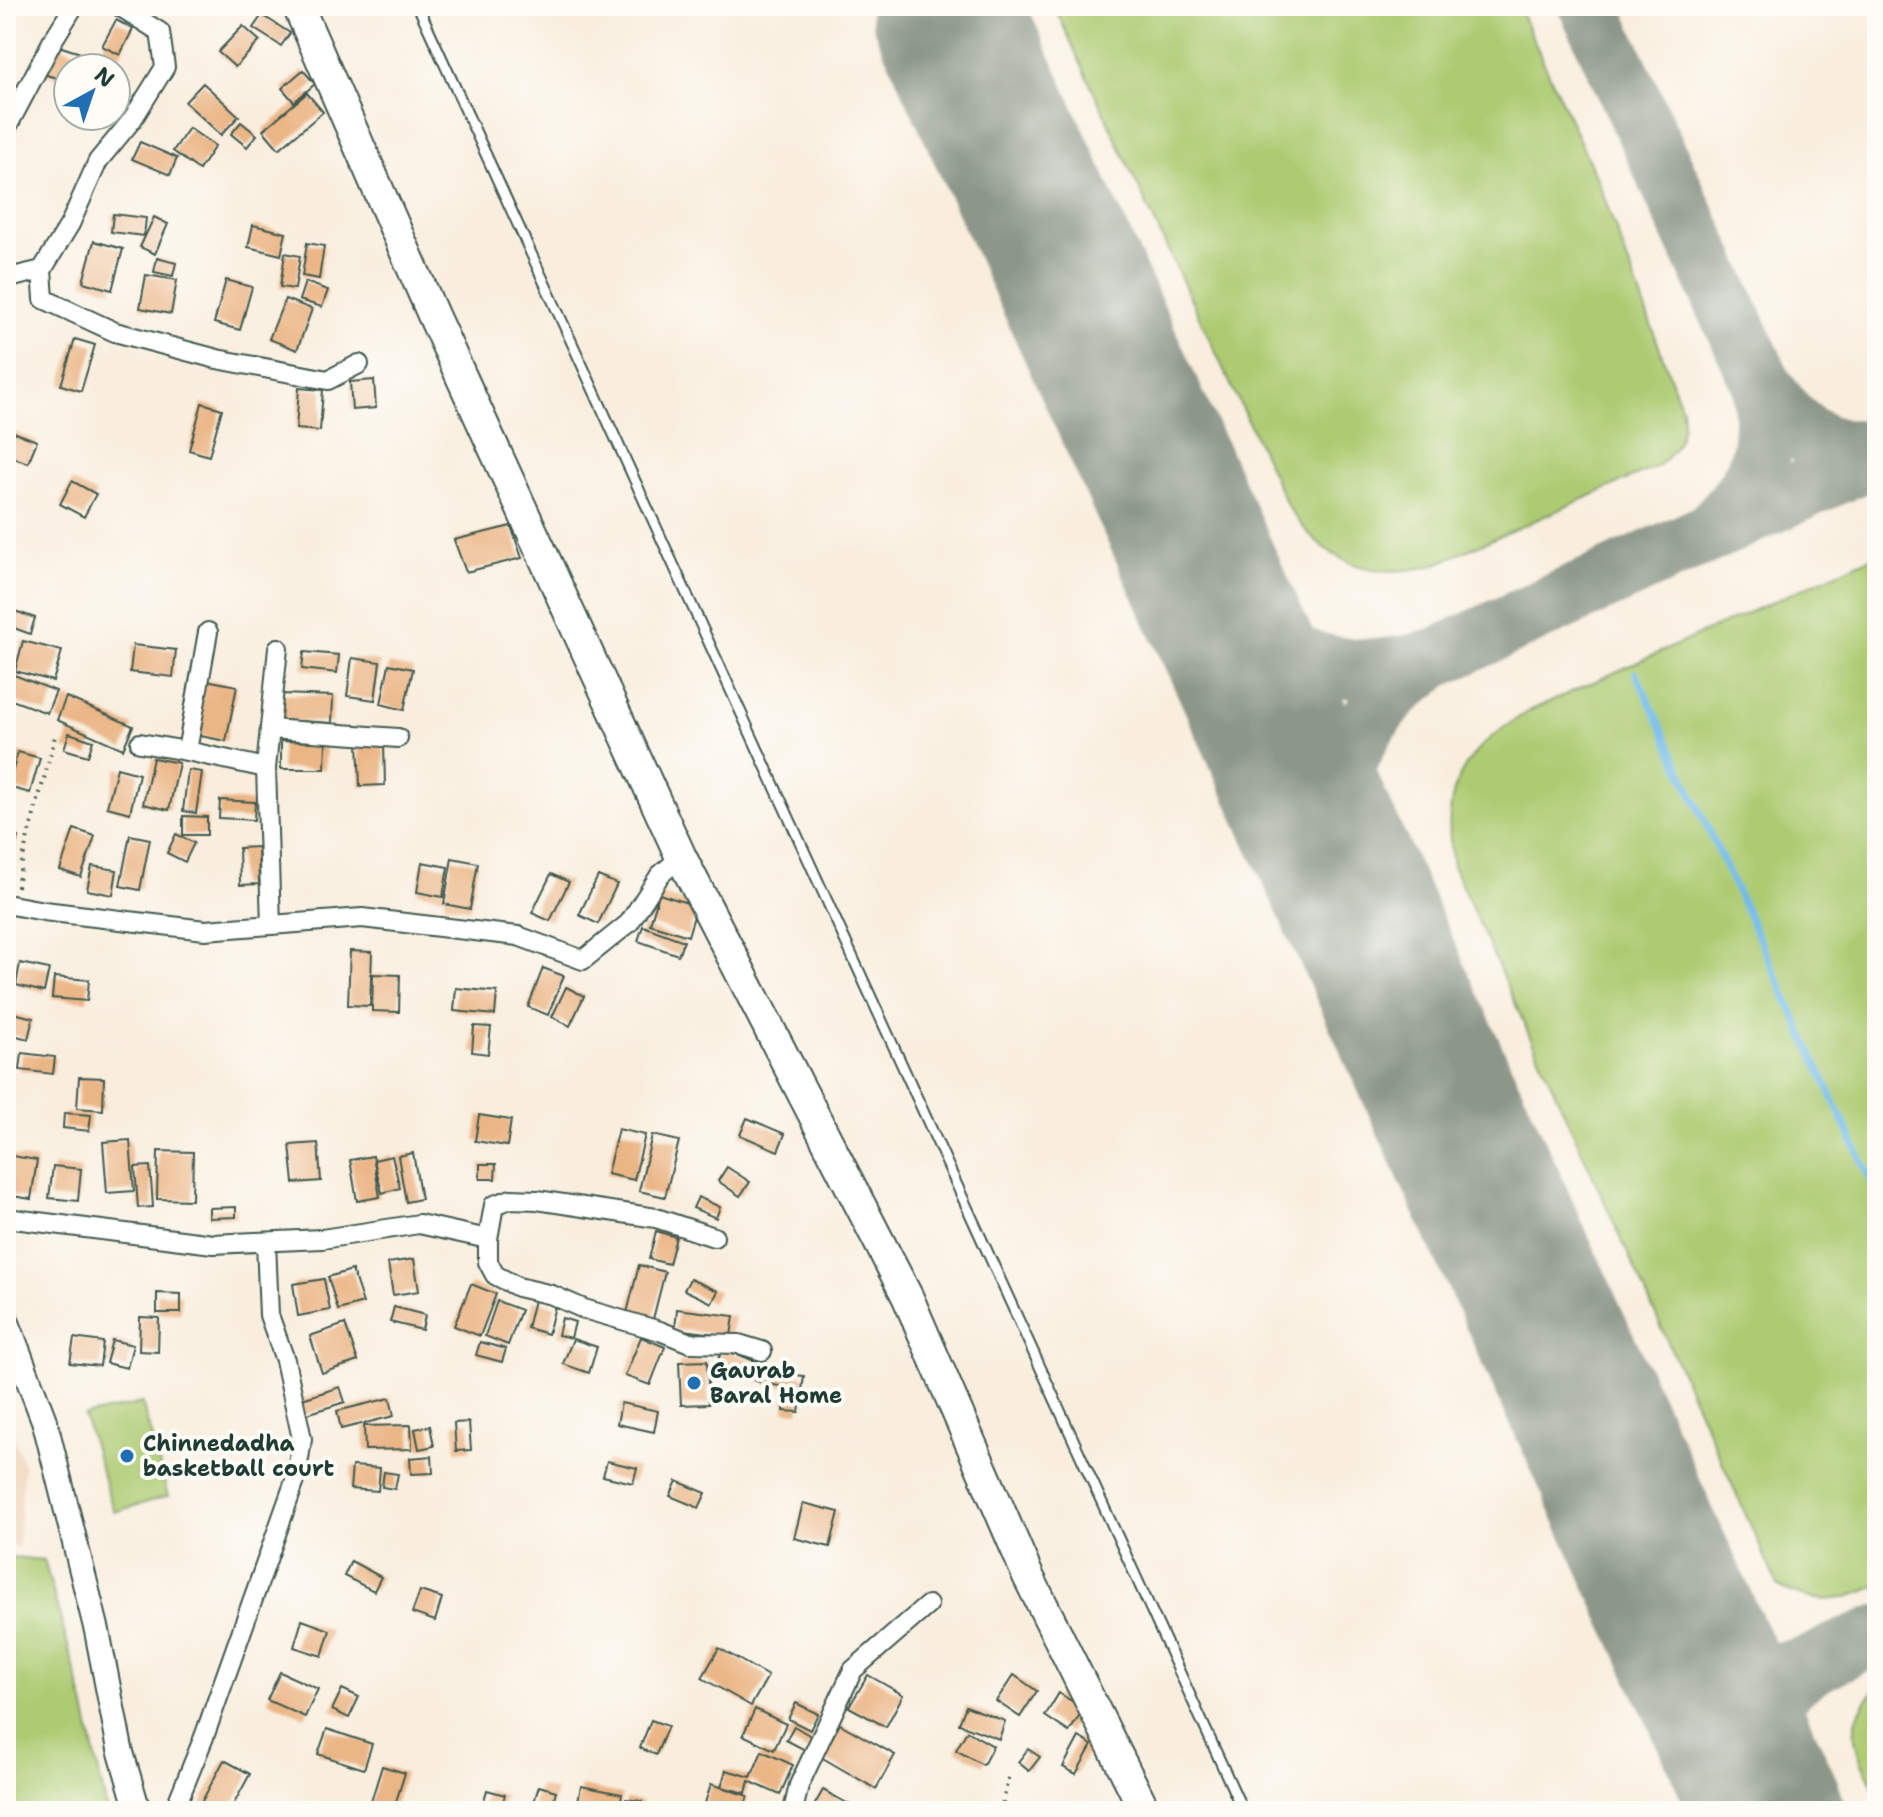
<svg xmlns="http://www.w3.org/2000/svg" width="1883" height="1817" viewBox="0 0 1883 1817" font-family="'Shantell Sans',sans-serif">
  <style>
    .built { fill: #efd6bc }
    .green { fill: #adcb72; stroke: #668453; stroke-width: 2 }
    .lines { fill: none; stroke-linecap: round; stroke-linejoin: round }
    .stream { stroke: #6fbae8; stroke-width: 7 }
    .taxiway { stroke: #8c9689; stroke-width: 60 }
    .runway { stroke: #8c9689; stroke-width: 150 }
    .building { fill: #ebb686 }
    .service-casing { stroke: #40584e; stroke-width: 13 }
    .minor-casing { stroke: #40584e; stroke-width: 22 }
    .tertiary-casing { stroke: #40584e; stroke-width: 28 }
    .primary-casing { stroke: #40584e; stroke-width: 34 }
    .path { stroke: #40584e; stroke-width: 4; stroke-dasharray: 2 6; stroke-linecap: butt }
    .service { stroke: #fff; stroke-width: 9 }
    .minor { stroke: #fff; stroke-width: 18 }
    .tertiary { stroke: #fff; stroke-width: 24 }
    .primary { stroke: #fff; stroke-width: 30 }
    .poi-dot { fill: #1f6fb2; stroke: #fdfcf7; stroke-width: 3 }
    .labels { text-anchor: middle; stroke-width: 8; stroke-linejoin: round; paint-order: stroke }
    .poi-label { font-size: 22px; font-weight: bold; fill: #1f3d34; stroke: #fdfcf7; text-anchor: start }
  </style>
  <rect width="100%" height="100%" fill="#fdfcf7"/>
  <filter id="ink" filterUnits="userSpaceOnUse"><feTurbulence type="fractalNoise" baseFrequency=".0125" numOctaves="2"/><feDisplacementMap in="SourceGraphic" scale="16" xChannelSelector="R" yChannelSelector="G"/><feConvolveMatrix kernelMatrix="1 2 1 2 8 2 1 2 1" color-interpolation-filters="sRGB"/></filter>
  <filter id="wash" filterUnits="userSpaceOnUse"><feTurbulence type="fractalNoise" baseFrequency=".006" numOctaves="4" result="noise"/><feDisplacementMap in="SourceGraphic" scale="32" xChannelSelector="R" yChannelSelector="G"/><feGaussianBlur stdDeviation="1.8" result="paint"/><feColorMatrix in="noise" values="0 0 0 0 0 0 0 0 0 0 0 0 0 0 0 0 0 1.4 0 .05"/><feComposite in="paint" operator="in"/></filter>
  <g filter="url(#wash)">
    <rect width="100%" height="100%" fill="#f9eede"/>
    <path class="built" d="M6,1385L16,1444L24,1465L18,1547L6,1544Z"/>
    <g class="green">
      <path d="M1054,6H1518L1598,181L1682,409C1686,434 1676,452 1656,467L1434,565C1369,582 1322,561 1287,505Z"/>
      <path d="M1877,555V1586C1839,1603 1816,1605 1778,1586L1453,866C1440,785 1462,751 1531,710Z"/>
      <path d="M142,1403L168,1496L114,1512L84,1416Z"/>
      <path d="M12,1557L44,1560L84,1703L107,1811H6V1571Z"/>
      <path d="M1877,1688V1795C1858,1753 1838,1728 1877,1688Z"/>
    </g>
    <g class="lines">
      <path class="stream" d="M1636,673L1877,1194"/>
      <g class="taxiway">
        <path d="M1589,6L1762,384"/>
        <path d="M1712,530C1761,482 1769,452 1762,384C1790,428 1822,456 1877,450"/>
        <path d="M1200,565C1213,583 1226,604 1242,619C1296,672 1364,678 1434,659"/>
        <path d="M1349,891C1345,868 1339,846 1339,823C1336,753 1378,696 1434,659L1877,456"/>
        <path d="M1673,1600C1710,1654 1739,1686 1811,1665"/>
        <path d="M1767,1806C1764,1794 1760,1782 1758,1770C1756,1756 1758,1741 1761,1727C1776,1672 1831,1656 1877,1635"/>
      </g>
      <path class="runway" d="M945,6L1769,1811"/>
    </g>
    <g id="blocks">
      <g class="building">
        <path d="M262,15L290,33L281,46L253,28Z"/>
        <path d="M116,20L133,29L120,55L102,46Z"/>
        <path d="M243,26L260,41L235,67L218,52Z"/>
        <path d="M52,44L93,57L90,68H68V81L43,74Z"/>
        <path d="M303,70L315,84L294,102L282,88Z"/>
        <path d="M203,83L239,116L221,135L185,102Z"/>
        <path d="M307,93L323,112L279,149L263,130Z"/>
        <path d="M241,122L257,135L247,147L231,134Z"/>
        <path d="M189,128L215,146L199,170L173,151Z"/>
        <path d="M140,142L177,158L170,175L132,159Z"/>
        <path d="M113,214L146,218L144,236L111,232Z"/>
        <path d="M154,217L168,224L155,254L140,247Z"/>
        <path d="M253,225L286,233L281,255L248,247Z"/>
        <path d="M94,241L123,249L112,290L83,282Z"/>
        <path d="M307,243L324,246L319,279L302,276Z"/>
        <path d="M285,253L300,256L295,289L280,287Z"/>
        <path d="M157,258L176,263L173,276L154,272Z"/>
        <path d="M146,275L177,280L171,314L140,308Z"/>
        <path d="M226,280L252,287L240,330L214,323Z"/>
        <path d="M305,282L328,290L322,307L299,300Z"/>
        <path d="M285,299L312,309L297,350L269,339Z"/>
        <path d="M75,339L95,345L81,391L61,385Z"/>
        <path d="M374,380L376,408L352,410L350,382Z"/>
        <path d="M299,388L323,390L320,431L296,429Z"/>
        <path d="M202,403L222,409L209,456L189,450Z"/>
        <path d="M6,429L37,441L28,463L6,455Z"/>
        <path d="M72,481L96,494L84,517L60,504Z"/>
        <path d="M511,526L522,558L466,572L454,540Z"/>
        <path d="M6,608L35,618L30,634L6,625Z"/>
        <path d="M23,641L62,651L53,681L15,671Z"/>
        <path d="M133,645L176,650L173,677L130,672Z"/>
        <path d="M304,652L339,655L337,673L302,669Z"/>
        <path d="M352,658L380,662L375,700L347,696Z"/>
        <path d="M389,664L413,669L404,710L381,704Z"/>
        <path d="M14,675L56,691L47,713L6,698Z"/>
        <path d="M206,680L237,686L226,741L195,735Z"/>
        <path d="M281,694L333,696L332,723L280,720Z"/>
        <path d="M66,697L133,726L123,749L57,720Z"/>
        <path d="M69,733L93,741L88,756L64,749Z"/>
        <path d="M281,741L326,742L325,769H281Z"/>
        <path d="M384,742L385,785L360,786L358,743Z"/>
        <path d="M18,752L40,758L30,793L8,787Z"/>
        <path d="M153,758L179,763L169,810L143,804Z"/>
        <path d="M117,768L139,774L130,813L107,807Z"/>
        <path d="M188,770L202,772L196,813L183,811Z"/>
        <path d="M220,800L255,802L254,820L219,818Z"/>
        <path d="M183,816L207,817V835H183Z"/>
        <path d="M74,829L95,836L81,877L60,870Z"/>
        <path d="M6,834L18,837L11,862L6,861Z"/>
        <path d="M176,834L194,843L185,862L167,853Z"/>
        <path d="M130,835L150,839L140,890L120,886Z"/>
        <path d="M258,847L259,884L240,885L239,848Z"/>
        <path d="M452,858L478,863L470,909L444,904Z"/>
        <path d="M422,862L448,867L443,897L417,892Z"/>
        <path d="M92,866L117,870L113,895L87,890Z"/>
        <path d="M551,874L569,882L550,921L532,913Z"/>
        <path d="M598,876L617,884L598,924L579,915Z"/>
        <path d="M659,894L697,906L688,936L650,924Z"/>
        <path d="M643,926L684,941L678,955L638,941Z"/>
        <path d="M350,951L372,952L370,1006L348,1005Z"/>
        <path d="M20,963L49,969L44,992L16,985Z"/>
        <path d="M543,968L564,976L548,1015L528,1007Z"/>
        <path d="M373,974L400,975L399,1012L372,1011Z"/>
        <path d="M54,977L89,980L87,1001L52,998Z"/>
        <path d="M566,987L584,996L570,1026L552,1017Z"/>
        <path d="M456,988L497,992L495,1015L454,1011Z"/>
        <path d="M10,1012L33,1018L28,1039L6,1033Z"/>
        <path d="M474,1026L491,1027L488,1054L472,1052Z"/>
        <path d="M22,1053L55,1057L53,1074L20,1070Z"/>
        <path d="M79,1077L104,1078L103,1110L77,1108Z"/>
        <path d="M64,1113L91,1115L89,1131L63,1128Z"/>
        <path d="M479,1115L511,1120L507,1146L475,1141Z"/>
        <path d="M747,1118L785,1134L778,1151L740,1135Z"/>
        <path d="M618,1129L645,1135L634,1180L607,1174Z"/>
        <path d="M652,1135L679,1141L665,1197L639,1191Z"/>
        <path d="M130,1140L134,1191L107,1193L103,1142Z"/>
        <path d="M318,1143L321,1181L294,1183L290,1145Z"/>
        <path d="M158,1151L193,1152L192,1200L157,1199Z"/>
        <path d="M413,1153L421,1199L406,1202L398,1156Z"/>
        <path d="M6,1155L37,1160L31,1199L6,1195Z"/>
        <path d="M373,1156L380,1197L357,1201L350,1160Z"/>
        <path d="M392,1156L400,1188L382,1193L374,1160Z"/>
        <path d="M480,1164H496L495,1179H480Z"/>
        <path d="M53,1166L81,1169L78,1201L49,1198Z"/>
        <path d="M150,1166L153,1207L138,1208L135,1167Z"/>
        <path d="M727,1167L750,1182L740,1196L718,1181Z"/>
        <path d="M698,1197L720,1207L716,1218L693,1208Z"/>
        <path d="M236,1207V1217L209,1218V1208Z"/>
        <path d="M656,1231L676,1237L669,1264L649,1259Z"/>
        <path d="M414,1259L419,1291L393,1295L388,1263Z"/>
        <path d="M639,1265L665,1272L653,1319L627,1313Z"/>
        <path d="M352,1270L363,1303L338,1310L328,1277Z"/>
        <path d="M324,1279L330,1310L298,1316L293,1284Z"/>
        <path d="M690,1279L718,1291L712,1303L684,1290Z"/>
        <path d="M471,1284L496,1294L480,1336L454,1326Z"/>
        <path d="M157,1293L181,1294V1313H157Z"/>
        <path d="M534,1300L555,1306L548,1334L527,1328Z"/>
        <path d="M497,1301L521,1310L508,1345L485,1336Z"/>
        <path d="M394,1307L425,1315L422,1330L390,1322Z"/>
        <path d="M677,1309L734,1316L731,1336L675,1329Z"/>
        <path d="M140,1317L159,1318L158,1352L139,1351Z"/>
        <path d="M562,1318L575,1322L571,1338L558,1335Z"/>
        <path d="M345,1324L358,1361L322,1373L310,1336Z"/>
        <path d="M641,1337L665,1347L650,1385L625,1376Z"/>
        <path d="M74,1338L103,1342L100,1366L70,1363Z"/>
        <path d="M573,1339L597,1347L589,1373L563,1364Z"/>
        <path d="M112,1340L133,1345L127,1368L106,1363Z"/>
        <path d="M480,1342L506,1349L502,1362L476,1355Z"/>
        <path d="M723,1348L766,1366L759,1382L716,1365Z"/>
        <path d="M707,1361L709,1404L681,1405L679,1362Z"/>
        <path d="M767,1371L804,1376L799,1412L784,1411L787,1387L766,1384Z"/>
        <path d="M340,1387L345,1402L304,1415L299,1400Z"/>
        <path d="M390,1398L394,1416L341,1429L337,1411Z"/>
        <path d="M621,1403L658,1411L654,1432L617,1424Z"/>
        <path d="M469,1422L471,1450L456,1451L454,1423Z"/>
        <path d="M411,1425L412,1449L365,1450L364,1426Z"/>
        <path d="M430,1426L434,1446L419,1449L415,1429Z"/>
        <path d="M432,1456L433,1473L411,1474L410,1458Z"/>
        <path d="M607,1461L637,1468L633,1483L603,1476Z"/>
        <path d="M352,1466L380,1468L378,1491L350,1489Z"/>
        <path d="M384,1472L398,1474L395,1489L382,1487Z"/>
        <path d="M677,1481L706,1493L699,1508L670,1496Z"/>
        <path d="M803,1503L839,1512L830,1547L794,1538Z"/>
        <path d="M351,1561L381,1577L374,1591L344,1576Z"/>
        <path d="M420,1591L442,1598L435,1621L412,1613Z"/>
        <path d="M302,1620L330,1630L322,1656L294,1647Z"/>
        <path d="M719,1648L768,1676L751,1706L702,1678Z"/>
        <path d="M280,1672L318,1689L305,1717L267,1700Z"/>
        <path d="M868,1675L903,1695L886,1727L849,1707Z"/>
        <path d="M1014,1675L1037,1691L1020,1717L996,1701Z"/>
        <path d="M342,1689L359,1697L349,1718L332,1710Z"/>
        <path d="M1059,1693L1084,1709L1069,1732L1045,1716Z"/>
        <path d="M796,1703L818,1714L810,1730L788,1719Z"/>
        <path d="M966,1706L1005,1721L999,1739L959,1724Z"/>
        <path d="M755,1709L786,1724L774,1750L743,1735Z"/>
        <path d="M651,1720L668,1726L656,1755L640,1748Z"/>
        <path d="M840,1724L895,1755L876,1789L821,1757Z"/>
        <path d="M794,1726L814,1738L807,1751L786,1740Z"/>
        <path d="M327,1729L372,1744L364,1769L318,1754Z"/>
        <path d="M967,1731L993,1746L983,1765L956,1750Z"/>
        <path d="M1079,1737L1092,1745L1076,1774L1063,1767Z"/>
        <path d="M1028,1749L1040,1757L1029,1771L1018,1762Z"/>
        <path d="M762,1751L793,1765L780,1795L749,1781L746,1793L721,1787L726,1770L751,1777Z"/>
        <path d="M224,1760L250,1774L230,1811H216L201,1803Z"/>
        <path d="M382,1766L405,1773L393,1811H368Z"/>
        <path d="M711,1784L748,1796L743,1811H730L705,1803Z"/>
        <path d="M539,1786L556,1791L551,1810L533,1805Z"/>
        <path d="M581,1786L622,1794L619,1811H576Z"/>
        <path d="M487,1790L505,1795L500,1811H481Z"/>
        <path d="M823,1790L861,1811H811Z"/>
        <path d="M626,1799L642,1801L641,1811H625Z"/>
      </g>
    </g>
  </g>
  <g filter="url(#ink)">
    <use href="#blocks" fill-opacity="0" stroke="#40584e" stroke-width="2"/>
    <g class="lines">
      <g class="service-casing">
        <path id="service" d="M418,6L1243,1811"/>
      </g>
      <g class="minor-casing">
        <g id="minor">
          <path d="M6,129L53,40L74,6"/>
          <path d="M42,270L44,299L115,332L217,359L328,380L359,364"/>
          <path d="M6,276L13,277L42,270L70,224L98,161L132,120L165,67L160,32L119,6"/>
          <path d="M270,729L398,738"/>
          <path d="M140,743L187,751L208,632"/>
          <path d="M187,751L266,768"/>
          <path d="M6,904L44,911L205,930L362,918L518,936L583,960L629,923L660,875L681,857"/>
          <path d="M271,925L266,768L278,648"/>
          <path d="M6,1218L213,1244L322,1239L419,1224L488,1239"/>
          <path d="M714,1237L656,1218L537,1200L511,1199L494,1205L488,1239V1262L495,1275L518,1287L552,1295L584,1309L660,1331L690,1343L739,1344L762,1351"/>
          <path d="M174,1811L204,1737L296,1478L302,1439L285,1360L269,1315L266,1242"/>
          <path d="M793,1811L799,1785L853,1670L928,1605"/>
        </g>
      </g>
      <g class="tertiary-casing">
        <path id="tertiary" d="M6,1320L45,1423L97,1631L120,1749L138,1811"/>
      </g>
      <g class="primary-casing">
        <path id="primary" d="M298,6L433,315L681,857L908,1298L1028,1576L1145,1811"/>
      </g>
      <g class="path">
        <path d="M17,887C26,836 43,787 55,736"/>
        <path d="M1001,1811L1009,1774"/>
      </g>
      <use href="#service" class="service"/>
      <use href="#minor" class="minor"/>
      <use href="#tertiary" class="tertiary"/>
      <use href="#primary" class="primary"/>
    </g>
  </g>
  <g class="poi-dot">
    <circle cx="694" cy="1383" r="8"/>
    <circle cx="127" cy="1456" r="8"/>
  </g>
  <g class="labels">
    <g class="poi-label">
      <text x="710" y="1378">Gaurab<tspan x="710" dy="25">Baral Home</tspan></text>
      <text x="143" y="1451">Chinnedadha<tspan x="143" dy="25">basketball court</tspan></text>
    </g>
  </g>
  <rect width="1883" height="1817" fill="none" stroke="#fdfcf7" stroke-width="32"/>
  <g transform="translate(92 92) rotate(40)"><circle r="38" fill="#fdfcf7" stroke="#a4b0a9" stroke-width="2"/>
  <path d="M0-6L14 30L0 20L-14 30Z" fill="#1f6fb2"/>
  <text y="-12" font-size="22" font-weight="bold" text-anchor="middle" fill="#1f3d34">N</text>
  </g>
</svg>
